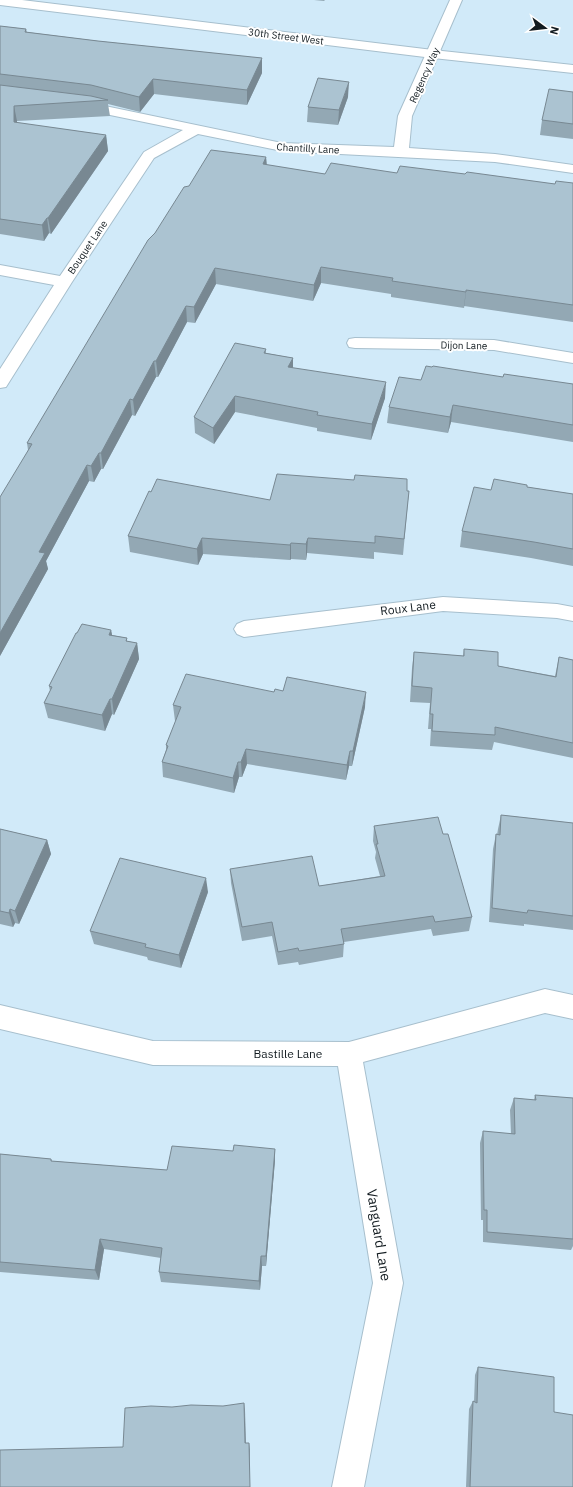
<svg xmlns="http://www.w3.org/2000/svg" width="573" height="1487" viewBox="0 0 573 1487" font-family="'IBM Plex Sans',sans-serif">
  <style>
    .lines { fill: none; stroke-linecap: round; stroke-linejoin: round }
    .minor-casing { stroke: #a7bfcd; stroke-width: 2 }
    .tertiary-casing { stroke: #a7bfcd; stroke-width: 2 }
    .minor { fill: #fff; fill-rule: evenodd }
    .tertiary { fill: #fff; fill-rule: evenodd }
    .wall { fill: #93a8b4 }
    .shaded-wall { fill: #788892 }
    .building { fill: #abc3d1; stroke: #788892 }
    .labels { text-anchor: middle; stroke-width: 4; stroke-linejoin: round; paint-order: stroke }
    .far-street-label { font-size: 10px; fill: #121b20; stroke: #fff }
    .street-label { font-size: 12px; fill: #121b20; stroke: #fff }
    .near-street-label { font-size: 14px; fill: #121b20; stroke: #fff }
  </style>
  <rect width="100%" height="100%" fill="#d1eaf9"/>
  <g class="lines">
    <g class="minor-casing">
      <g id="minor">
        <path d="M450,0H462L412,116L409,148L495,154L573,165V173L495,162L282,151L198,134L154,158L72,282L6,387L0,388V369L54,285L0,275V265L60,276L144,152L183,130L76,108L74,105L76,102L81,101L282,143L394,147L398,116Z"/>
        <path d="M355,338L494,340L573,353V363L494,350L355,348L349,347L347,343L349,339Z"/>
        <path d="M443,597L557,604L573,607V621L557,618L443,611L244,637L237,634L234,629L237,624L244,621Z"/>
        <path d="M545,989L573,995V1019L545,1013L363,1062L403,1283L364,1487H332L373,1283L338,1066L153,1065L0,1029V1005L153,1041L349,1042Z"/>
      </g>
    </g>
    <g class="tertiary-casing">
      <path id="tertiary" d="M0,0H22L433,50L573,65V73L433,58L0,5Z"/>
    </g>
    <use href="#minor" class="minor"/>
    <use href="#tertiary" class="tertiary"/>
  </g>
  <g class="wall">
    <path d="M314,0H325L324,1Z"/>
    <path d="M0,26L26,29L27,32L98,41L262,58V73L247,105L154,94L140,112L108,104L110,116L17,121V123L106,135L108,151L51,234L49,233L44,241L0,234Z"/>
    <path d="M573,92V139L540,135L542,120Z"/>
    <path d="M348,97L338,125L307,122L308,107Z"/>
    <path d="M266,157L267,165L325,174L397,173L465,174L555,184L573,183V322L464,306V308L391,297V294L321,283L313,301L216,284L195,323L187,322L158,377H156L135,416L132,415L103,469H101L94,482L89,481L46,561L48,569L0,656L28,450L27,443L155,233L189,186Z"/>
    <path d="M266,349V353L293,358V368L385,398L371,440L317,431V428L235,412L214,444L195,433L194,417Z"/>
    <path d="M503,377L573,384V442L451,422L448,433L387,423L389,407L421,380Z"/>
    <path d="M527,487L573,494V566L531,558L460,547L462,531L491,490Z"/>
    <path d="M407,491H409L403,555L374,552V559L307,553L306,560L291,559L290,560L203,554L198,565L130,552L128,536L151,492L270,500Z"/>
    <path d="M111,630L112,635L127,638V641L137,643L139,659L114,715L112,714L105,731L48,718L44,703L50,691L49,686L77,633Z"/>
    <path d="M464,649L498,666L555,676L559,657L573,660V758L494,742L492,750L430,746L431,729H428L430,703L410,702L412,668L414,652L463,656Z"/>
    <path d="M274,692L365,707L352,766H349L346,780L247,764L242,777H239L234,793L163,777L162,762L166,750V745L176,721H175L173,705Z"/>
    <path d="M501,815L573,823V930L524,924V926L489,922L493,849L496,834L497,835L498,829Z"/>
    <path d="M374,826L443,834L472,917L469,931L433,936L431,929L344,942L343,957L299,965L298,962L278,965L272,936L242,941L231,883L230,869L319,886L380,876L375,858L376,852L373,841Z"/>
    <path d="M0,829L47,840L51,854L19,924L15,923L13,927L0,924Z"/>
    <path d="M208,892L181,968L148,960L147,957L94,944L90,931Z"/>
    <path d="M535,1095L573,1098V1246L571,1250L483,1242V1220H481L480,1143L483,1131L511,1134L510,1110L514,1098L534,1100Z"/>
    <path d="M275,1149V1160L266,1266H262L260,1290L161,1282L159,1272L161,1258L104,1249L99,1280L0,1272V1154L51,1159L52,1161L167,1170L233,1151Z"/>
    <path d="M478,1367L554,1412L573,1487H466L469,1409L473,1401L474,1402L475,1375Z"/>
  </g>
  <g class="shaded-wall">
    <path d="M262,58V73L247,105V90Z"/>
    <path d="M153,79L154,94L140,112L139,97Z"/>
    <path d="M349,82L348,97L338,125L339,110Z"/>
    <path d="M14,106L17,121L16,138L14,122Z"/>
    <path d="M106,135L108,151L51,234L48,218Z"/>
    <path d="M266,157L267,173L263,164Z"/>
    <path d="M47,218L49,233L44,241L42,225Z"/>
    <path d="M321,267V283L313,301L314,285Z"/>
    <path d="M215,268L216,284L195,323L194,307Z"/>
    <path d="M466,290L464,306V308L466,292Z"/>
    <path d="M186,306L187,322L158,377L156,361Z"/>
    <path d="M293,358V374L288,367Z"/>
    <path d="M154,361L156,377L135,416L133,400Z"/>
    <path d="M386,382L385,398L371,440L372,424Z"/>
    <path d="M235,396V412L214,444L213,428Z"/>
    <path d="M130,399L132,415L103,469L101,453Z"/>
    <path d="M453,405L451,422L448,433L450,417Z"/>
    <path d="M99,453L101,469L94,482L91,466Z"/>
    <path d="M87,465L89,481L46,561L48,569L0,656V633L39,552Z"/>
    <path d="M202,538L203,554L198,565L197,549Z"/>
    <path d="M308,538L307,553L306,560V544Z"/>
    <path d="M291,543V559L290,560V545Z"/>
    <path d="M111,630L114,645L109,635Z"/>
    <path d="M137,643L139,659L114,715L112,699Z"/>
    <path d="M366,692L365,707L352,766L353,751Z"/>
    <path d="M110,699L112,714L105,731L102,715Z"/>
    <path d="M246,749L247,764L242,777L241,762Z"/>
    <path d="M350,751L349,766L346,780L347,765Z"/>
    <path d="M238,762L239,777L234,793L233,778Z"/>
    <path d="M47,840L51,854L19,924L15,911Z"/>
    <path d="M206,878L208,892L181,968L179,955Z"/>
    <path d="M10,909L15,923L13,927L9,913Z"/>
    <path d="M275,1149V1160L266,1266V1256Z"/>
    <path d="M100,1239L104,1249L99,1280L95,1270Z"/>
    <path d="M261,1256L262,1266L260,1290L259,1281Z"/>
    <path d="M244,1403L245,1410L246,1450L245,1443Z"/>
    <path d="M249,1443L250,1450V1487Z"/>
  </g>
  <g class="building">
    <path d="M0,26L26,29L25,32L98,41L262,58L247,90L153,79L139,97L91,85L0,74Z"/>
    <path d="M318,78L349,82L339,110L308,107Z"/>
    <path d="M0,85L91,96L108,100L14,106V122L106,135L48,218H47L42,225L0,219Z"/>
    <path d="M549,89L573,92V124L542,120Z"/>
    <path d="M211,150L266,157L263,164L325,174L331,163L397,173L400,166L465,174L467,172L555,184L556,181L573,183V305L466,290V292L392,281L393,278L321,267L314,285L215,268L194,307L186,306L156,361H154L133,400L130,399L101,453H99L91,466L87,465L39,552L45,553L0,633V497L32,444L27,443L148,240L155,233L184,187L189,186Z"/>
    <path d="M235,343L266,349L264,353L293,358L288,367L386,382L372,424L317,415L318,412L235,396L213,428L194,417Z"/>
    <path d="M426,366L432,367L433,366L503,377L504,374L573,384V425L453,405L450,417L389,407L399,377L421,380Z"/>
    <path d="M277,474L354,480L355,475L407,479V491H409L404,539L375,536V543L308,538L306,544L291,543L290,545L202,538L197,549L128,536L149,491L151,492L157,479L270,500Z"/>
    <path d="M494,479L527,485V487L573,494V549L534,542L462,531L474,487L491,490Z"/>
    <path d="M82,624L111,630L109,635L127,638L126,641L137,643L112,699H110L102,715L44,703L52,687L49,686L76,633H77Z"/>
    <path d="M464,649L498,652V666L556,677L559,657L573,660V743L495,727V735L432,731L433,714H430L432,688L412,686L414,652L464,656Z"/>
    <path d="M186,674L274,692L275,689L283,691L287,677L366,692L353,751H350L347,765L246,749L241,762H238L233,778L162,762L168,746L166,745L181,707L173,705Z"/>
    <path d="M501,815L573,823V916L528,910L527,913L492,908L496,834L500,835Z"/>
    <path d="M438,817L443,834H448L472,917L435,922L433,916L341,929L344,944L299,951L298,948L278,952L272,922L242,927L230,869L312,856L319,886L385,876L376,844H378L374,826Z"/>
    <path d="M0,829L47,840L15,911L10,909L9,913L0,911Z"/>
    <path d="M120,858L206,878L179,955L145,947L146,944L90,931Z"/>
    <path d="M535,1095L573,1098V1239L487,1232V1210H484L483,1131L515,1134L514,1098L536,1100Z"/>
    <path d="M234,1145L275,1149L266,1256H261L259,1281L159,1272L162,1248L100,1239L95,1270L0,1262V1154L51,1159V1161L167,1170L172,1146L233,1151Z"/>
    <path d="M478,1367L554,1377V1412L573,1415V1487H470L473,1401L477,1403Z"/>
    <path d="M244,1403L245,1443H249L250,1487H0V1450L123,1447L125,1408L151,1406L172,1407L191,1405L223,1406Z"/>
  </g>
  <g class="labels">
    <g class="far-street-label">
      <text transform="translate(286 36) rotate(7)" y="4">30th Street West</text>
      <text transform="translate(424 75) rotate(-66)" y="4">Regency Way</text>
      <text transform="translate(308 148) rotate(3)" y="4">Chantilly Lane</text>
      <text transform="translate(87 247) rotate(-56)" y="4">Bouquet Lane</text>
      <text transform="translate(464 345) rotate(1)" y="4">Dijon Lane</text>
    </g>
    <g class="street-label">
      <text transform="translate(408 608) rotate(-7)" y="4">Roux Lane</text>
      <text x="288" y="1058">Bastille Lane</text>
    </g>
    <g class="near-street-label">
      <text transform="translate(379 1235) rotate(81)" y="5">Vanguard Lane</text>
    </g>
  </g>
  <g transform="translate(545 28) rotate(105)" stroke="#ffffff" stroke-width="3" paint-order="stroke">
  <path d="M0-3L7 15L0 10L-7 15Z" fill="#121b20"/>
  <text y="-6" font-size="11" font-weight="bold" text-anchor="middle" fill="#121b20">N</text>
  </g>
</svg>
